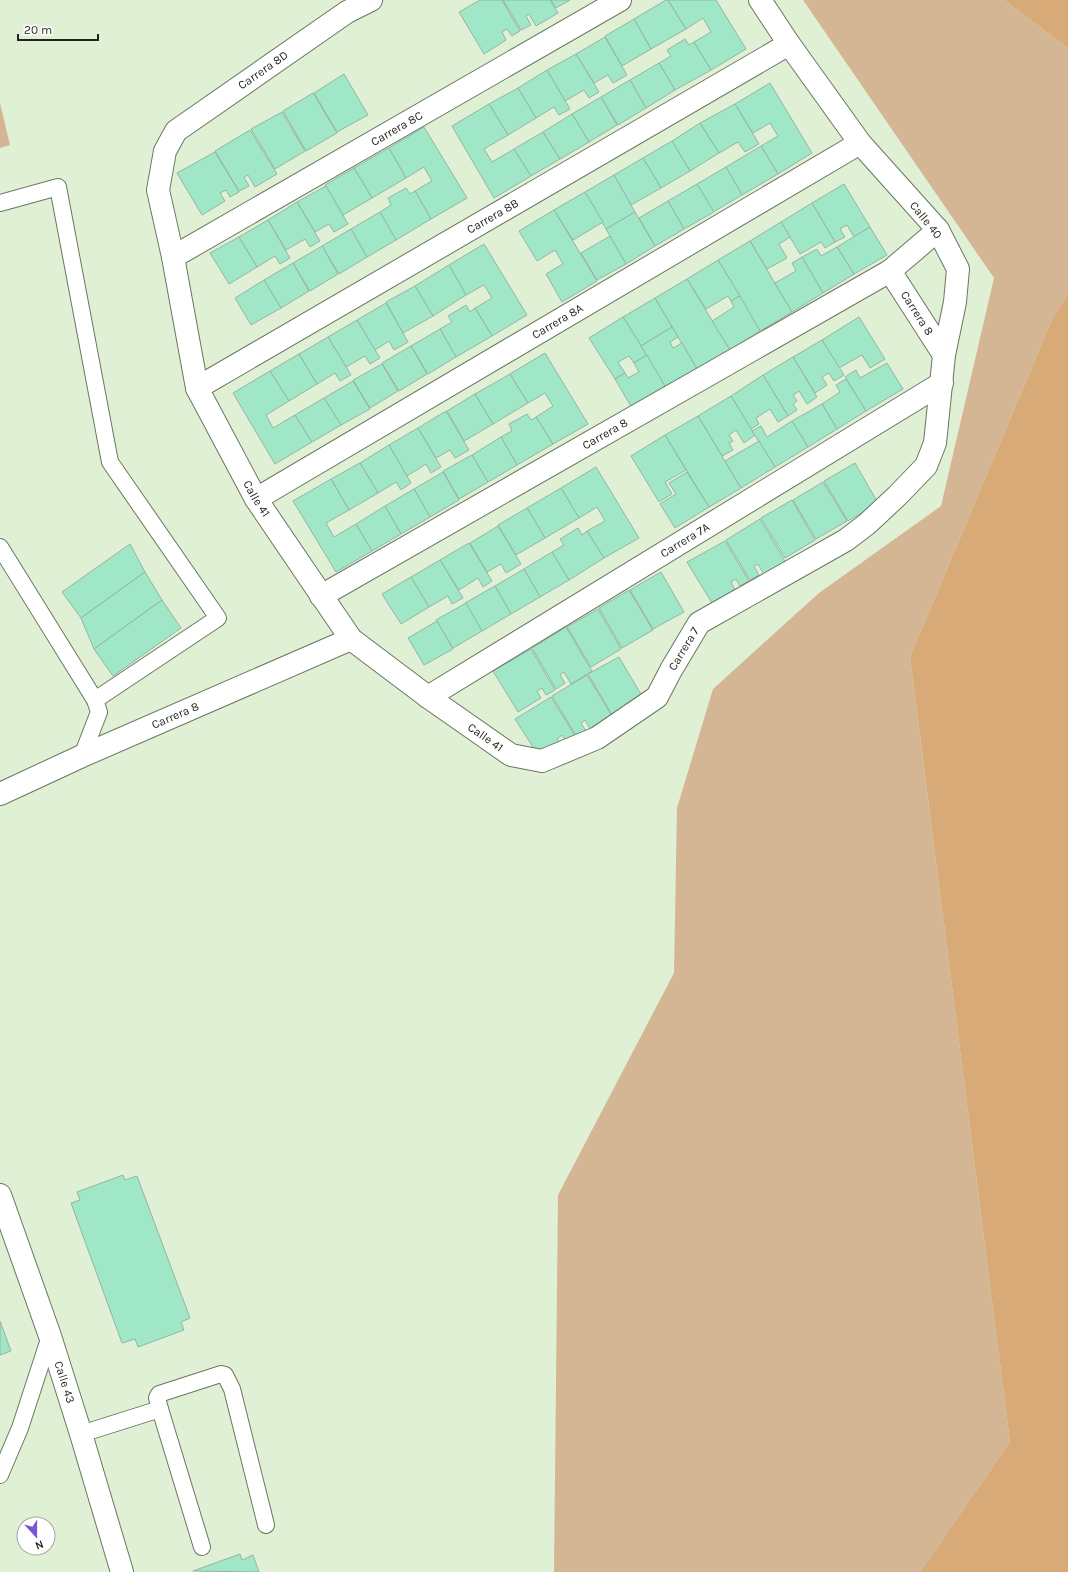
<svg xmlns="http://www.w3.org/2000/svg" width="1068" height="1572" viewBox="0 0 1068 1572" font-family="Karla,sans-serif">
  <style>
    .green { fill: #d5b694 }
    .forest { fill: #d7aa77 }
    .building { fill: #9fe7c6; stroke: #96b4a5 }
    .lines { fill: none; stroke-linecap: round; stroke-linejoin: round }
    .lane-casing { stroke: #697760; stroke-width: 18 }
    .street-casing { stroke: #697760; stroke-width: 24 }
    .lane { stroke: #fff; stroke-width: 16 }
    .street { stroke: #fff; stroke-width: 22 }
    .labels { text-anchor: middle; stroke-width: 4; stroke-linejoin: round; paint-order: stroke }
    .street-label { font-size: 12px; fill: #1f251b; stroke: #fff }
  </style>
  <rect width="100%" height="100%" fill="#e0f0d5"/>
  <g class="green">
    <path d="M803,0H1004L1068,48V294L1054,315L910,657L1010,1442L920,1572H554L558,1195L674,973L677,808L713,689L819,593L941,506L994,278Z"/>
    <path d="M0,103L10,145L0,148Z"/>
  </g>
  <g class="forest">
    <path d="M1004,0H1068V48Z"/>
    <path d="M1068,294V1572H920L1010,1442L910,657L1054,315Z"/>
  </g>
  <g class="building">
    <path d="M480,0H502L520,31L512,36L507,29L502,32L506,40L484,54L459,12Z"/>
    <path d="M503,0H550L558,13L536,26L529,14L526,16L531,25L521,30Z"/>
    <path d="M551,0H570L556,8Z"/>
    <path d="M666,0H668L686,29L651,49L634,19Z"/>
    <path d="M668,0H716L746,49L711,70L694,42L711,32L703,18L686,29Z"/>
    <path d="M634,19L651,49L622,66L605,36Z"/>
    <path d="M605,37L627,75L613,83L608,75L594,83L576,54Z"/>
    <path d="M685,39L689,45L694,42L711,70L675,90L659,63L671,56L667,50Z"/>
    <path d="M576,54L599,92L589,98L584,90L565,101L547,70Z"/>
    <path d="M659,63L675,90L646,108L630,80Z"/>
    <path d="M547,70L570,109L559,115L554,107L536,118L518,88Z"/>
    <path d="M344,74L368,115L337,132L314,93Z"/>
    <path d="M630,80L646,108L618,125L601,97Z"/>
    <path d="M770,83L812,153L778,174L761,146L778,136L770,123L753,133L735,104Z"/>
    <path d="M518,88L536,118L508,135L489,104Z"/>
    <path d="M313,93L337,133L306,151L283,111Z"/>
    <path d="M601,97L617,125L589,142L572,114Z"/>
    <path d="M489,104L508,135L484,149L492,162L514,149L531,176L494,198L452,126Z"/>
    <path d="M735,104L759,144L745,152L738,142L719,153L700,123Z"/>
    <path d="M282,112L305,151L275,169L251,129Z"/>
    <path d="M572,114L589,142L560,159L543,132Z"/>
    <path d="M700,123L719,153L690,171L672,141Z"/>
    <path d="M424,127L467,198L431,219L415,191L432,181L424,167L406,178L389,148Z"/>
    <path d="M250,130L277,174L255,187L248,175L244,177L249,186L239,191L215,151Z"/>
    <path d="M543,132L560,159L531,176L514,149Z"/>
    <path d="M672,141L690,171L661,188L643,158Z"/>
    <path d="M761,146L778,174L742,195L726,167Z"/>
    <path d="M389,148L406,178L372,198L354,168Z"/>
    <path d="M215,152L239,192L230,197L226,190L220,193L225,201L202,215L177,173Z"/>
    <path d="M643,158L661,188L631,205L614,175Z"/>
    <path d="M726,167L742,195L713,212L697,184Z"/>
    <path d="M354,168L372,198L343,215L325,185Z"/>
    <path d="M614,175L635,212L606,229L585,192Z"/>
    <path d="M697,184L714,212L684,229L668,201Z"/>
    <path d="M844,184L870,227L854,237L847,225L840,229L845,237L835,242L812,203Z"/>
    <path d="M326,186L348,224L334,232L329,224L315,232L297,202Z"/>
    <path d="M406,188L410,194L415,191L431,219L396,240L380,212L391,205L388,198Z"/>
    <path d="M585,192L603,222L573,240L554,210Z"/>
    <path d="M668,201L684,229L655,246L639,218Z"/>
    <path d="M297,202L320,241L310,247L305,239L286,250L268,220Z"/>
    <path d="M812,203L835,242L825,248L821,242L800,254L781,222Z"/>
    <path d="M554,210L597,281L562,302L546,274L563,264L555,250L537,261L519,231Z"/>
    <path d="M380,212L396,240L367,257L351,229Z"/>
    <path d="M635,212L655,246L626,264L606,229Z"/>
    <path d="M268,220L290,258L280,264L275,256L257,267L239,237Z"/>
    <path d="M781,222L790,237L779,244L787,258L767,269L750,241Z"/>
    <path d="M870,227L887,255L854,274L837,247Z"/>
    <path d="M351,229L367,257L339,274L322,246Z"/>
    <path d="M610,236L626,264L597,280L581,253Z"/>
    <path d="M239,237L257,267L229,284L210,253Z"/>
    <path d="M750,241L792,312L760,331L718,260Z"/>
    <path d="M484,244L527,315L492,336L475,308L492,298L484,285L466,295L449,265Z"/>
    <path d="M322,246L338,274L310,291L293,263Z"/>
    <path d="M837,247L854,274L823,293L802,257L817,249L821,256Z"/>
    <path d="M802,257L823,293L792,312L775,283L796,271L792,263Z"/>
    <path d="M718,260L740,296L731,301L728,296L706,309L687,279Z"/>
    <path d="M293,263L309,291L281,308L264,280Z"/>
    <path d="M449,265L466,295L433,316L415,286Z"/>
    <path d="M687,279L730,350L697,369L655,298Z"/>
    <path d="M264,280L281,308L251,325L235,298Z"/>
    <path d="M415,286L433,316L403,333L386,302Z"/>
    <path d="M740,296L760,331L730,350L712,321L734,307L731,301Z"/>
    <path d="M655,298L672,327L641,346L623,317Z"/>
    <path d="M386,303L408,342L394,350L389,341L375,350L357,320Z"/>
    <path d="M466,305L470,312L475,308L492,336L456,357L440,329L452,322L448,316Z"/>
    <path d="M623,317L647,355L634,363L629,356L618,362L625,373L615,379L589,338Z"/>
    <path d="M859,317L885,359L870,368L862,355L839,368L822,340Z"/>
    <path d="M357,320L380,358L370,364L365,356L346,367L328,337Z"/>
    <path d="M672,327L678,337L670,342L673,348L682,343L697,369L666,388L641,346Z"/>
    <path d="M440,329L456,357L428,374L411,346Z"/>
    <path d="M328,337L351,375L340,381L335,373L317,384L299,354Z"/>
    <path d="M822,340L844,375L834,381L829,373L822,377L827,385L815,393L793,357Z"/>
    <path d="M411,346L427,374L399,391L382,363Z"/>
    <path d="M545,353L588,424L553,444L536,417L553,406L545,393L528,403L510,374Z"/>
    <path d="M299,354L317,384L289,401L270,371Z"/>
    <path d="M647,355L666,388L632,408L615,379L625,373L628,378L639,372L634,363Z"/>
    <path d="M793,357L817,397L807,404L799,391L793,395L797,401L793,404L797,410L788,416L763,375Z"/>
    <path d="M887,363L903,389L866,411L845,377L856,370L860,378Z"/>
    <path d="M382,364L398,391L370,408L353,380Z"/>
    <path d="M270,371L289,401L266,415L273,428L295,415L312,442L275,464L233,393Z"/>
    <path d="M510,374L528,403L493,424L475,394Z"/>
    <path d="M763,375L788,416L778,422L770,409L756,418L759,424L751,429L731,396Z"/>
    <path d="M846,379L866,411L837,429L822,404L840,392L836,385Z"/>
    <path d="M353,381L370,409L341,425L324,398Z"/>
    <path d="M475,394L493,424L464,441L447,411Z"/>
    <path d="M731,396L755,435L744,443L736,430L729,435L733,441L729,443L733,450L722,456L698,416Z"/>
    <path d="M324,398L341,425L312,442L295,415Z"/>
    <path d="M822,404L837,429L808,447L792,421Z"/>
    <path d="M446,411L469,450L455,458L450,450L436,458L418,428Z"/>
    <path d="M527,414L531,420L536,417L553,444L517,465L501,437L512,431L509,424Z"/>
    <path d="M698,416L741,488L709,507L665,435Z"/>
    <path d="M792,421L808,447L775,467L752,431L761,426L767,437Z"/>
    <path d="M418,428L441,467L431,473L426,464L407,476L389,445Z"/>
    <path d="M665,435L686,470L665,482L672,494L659,502L631,456Z"/>
    <path d="M501,437L517,465L488,482L472,455Z"/>
    <path d="M759,441L775,467L741,488L725,461Z"/>
    <path d="M389,445L411,483L401,490L396,482L378,493L360,463Z"/>
    <path d="M472,455L488,482L459,499L443,471Z"/>
    <path d="M360,463L378,493L349,510L331,479Z"/>
    <path d="M855,463L878,503L848,521L824,481Z"/>
    <path d="M596,467L639,538L604,558L587,531L605,521L597,507L579,518L561,488Z"/>
    <path d="M443,472L459,500L430,517L414,489Z"/>
    <path d="M687,472L709,507L675,528L660,504L676,494L669,483Z"/>
    <path d="M331,479L349,510L326,523L334,537L356,524L372,551L336,572L293,501Z"/>
    <path d="M823,482L847,521L816,539L793,500Z"/>
    <path d="M561,488L579,518L545,538L527,508Z"/>
    <path d="M414,489L430,517L401,534L385,506Z"/>
    <path d="M792,500L815,540L785,558L761,518Z"/>
    <path d="M385,506L401,534L372,551L356,524Z"/>
    <path d="M527,508L545,538L516,555L498,525Z"/>
    <path d="M760,519L786,563L765,576L758,564L754,566L759,575L750,580L726,540Z"/>
    <path d="M498,526L521,564L506,573L501,564L487,572L470,543Z"/>
    <path d="M578,528L582,535L587,531L604,558L569,580L552,552L564,545L560,539Z"/>
    <path d="M725,541L749,581L740,586L736,579L731,582L735,590L712,603L687,562Z"/>
    <path d="M469,543L492,581L483,587L478,578L459,590L440,560Z"/>
    <path d="M130,544L145,572L81,618L62,592Z"/>
    <path d="M552,552L569,580L540,597L524,569Z"/>
    <path d="M440,560L463,598L452,604L448,596L429,607L411,577Z"/>
    <path d="M524,569L540,597L511,614L495,586Z"/>
    <path d="M145,572L162,600L94,649L81,618Z"/>
    <path d="M661,572L684,612L653,629L630,590Z"/>
    <path d="M411,577L429,607L401,624L382,594Z"/>
    <path d="M495,586L511,614L482,631L465,603Z"/>
    <path d="M629,590L653,630L622,648L599,608Z"/>
    <path d="M162,600L181,628L113,676L94,649Z"/>
    <path d="M466,603L482,631L453,648L436,620Z"/>
    <path d="M598,609L621,649L591,667L567,627Z"/>
    <path d="M437,621L453,649L424,665L408,638Z"/>
    <path d="M566,627L592,671L571,684L564,672L560,675L565,683L556,689L532,648Z"/>
    <path d="M531,649L555,690L546,695L542,688L537,691L541,698L518,712L493,671Z"/>
    <path d="M619,657L642,696L612,715L588,674Z"/>
    <path d="M587,675L614,719L592,732L585,720L581,723L586,731L577,737L552,696Z"/>
    <path d="M551,697L576,737L567,742L562,735L557,739L562,746L540,758L515,719Z"/>
    <path d="M123,1175L125,1180L137,1176L190,1318L181,1322L184,1330L138,1347L135,1339L122,1343L71,1203L80,1200L77,1192Z"/>
    <path d="M0,1321L11,1351L0,1355Z"/>
    <path d="M240,1554L242,1560L253,1555L259,1572L193,1571Z"/>
  </g>
  <g class="lines">
    <g class="lane-casing">
      <g id="lane">
        <path d="M0,203L58,187L110,462L218,618L95,700"/>
        <path d="M0,547L95,700L99,712L82,756"/>
        <path d="M160,1409L157,1398L159,1394L221,1374L225,1375L232,1389L266,1525"/>
        <path d="M81,1434L160,1409L202,1547"/>
        <path d="M0,1475L20,1428L50,1336"/>
      </g>
    </g>
    <g class="street-casing">
      <g id="street">
        <path id="s1" d="M371,0L347,12L176,131L165,151L158,190L173,257L197,388L256,499L351,639L428,697L511,755L542,761L597,738L657,697L671,670L699,623L846,540L867,524L897,496L926,466L935,443L944,355L955,302L958,269L938,230L860,143L789,44L760,0"/>
        <path id="s2" d="M173,257L620,0"/>
        <path id="s3" d="M890,271L944,355"/>
        <path id="s4" d="M197,388L789,44"/>
        <path id="s5" d="M256,499L860,143"/>
        <path id="s6" d="M321,596L890,271L938,230"/>
        <path id="s7" d="M428,697L942,383"/>
        <path id="s8" d="M0,794L82,756L351,639"/>
        <path id="s9" d="M0,1195L50,1336L81,1434L122,1572"/>
      </g>
    </g>
    <use href="#lane" class="lane"/>
    <use href="#street" class="street"/>
  </g>
  <g class="labels">
    <g class="street-label">
      <text transform="translate(263 70) rotate(-35)" y="4">Carrera 8D</text>
      <text dy="4" stroke="none"><textPath href="#s2" startOffset="258">Carrera 8C</textPath></text>
      <text dy="4" stroke="none"><textPath href="#s4" startOffset="342">Carrera 8B</textPath></text>
      <text transform="translate(926 220) rotate(51)" y="4">Calle 40</text>
      <text dy="4" stroke="none"><textPath href="#s3" startOffset="50">Carrera 8</textPath></text>
      <text dy="4" stroke="none"><textPath href="#s5" startOffset="350">Carrera 8A</textPath></text>
      <text dy="4" stroke="none"><textPath href="#s6" startOffset="327">Carrera 8</textPath></text>
      <text dy="4" stroke="none"><textPath href="#s1" startOffset="625">Calle 41</textPath></text>
      <text dy="4" stroke="none"><textPath href="#s7" startOffset="301">Carrera 7A</textPath></text>
      <text dy="4" stroke="none"><textPath href="#s1" startOffset="1211">Carrera 7</textPath></text>
      <text dy="4" stroke="none"><textPath href="#s8" startOffset="192">Carrera 8</textPath></text>
      <text dy="4" stroke="none"><textPath href="#s1" startOffset="961">Calle 41</textPath></text>
      <text dy="4" stroke="none"><textPath href="#s9" startOffset="198">Calle 43</textPath></text>
    </g>
  </g>
  <g transform="translate(36 1536) rotate(159)"><circle r="19" fill="#ffffff" stroke="#a5a8a4"/>
  <path d="M0-3L7 15L0 10L-7 15Z" fill="#7657d1"/>
  <text y="-6" font-size="11" font-weight="bold" text-anchor="middle" fill="#1f251b">N</text>
  </g>
  <path d="M18 34v6h80v-6" fill="none" stroke="#1f251b" stroke-width="2"/>
  <text x="24" y="34" font-size="12" fill="#1f251b" stroke="#ffffff" stroke-width="3" paint-order="stroke">20 m</text>
</svg>
